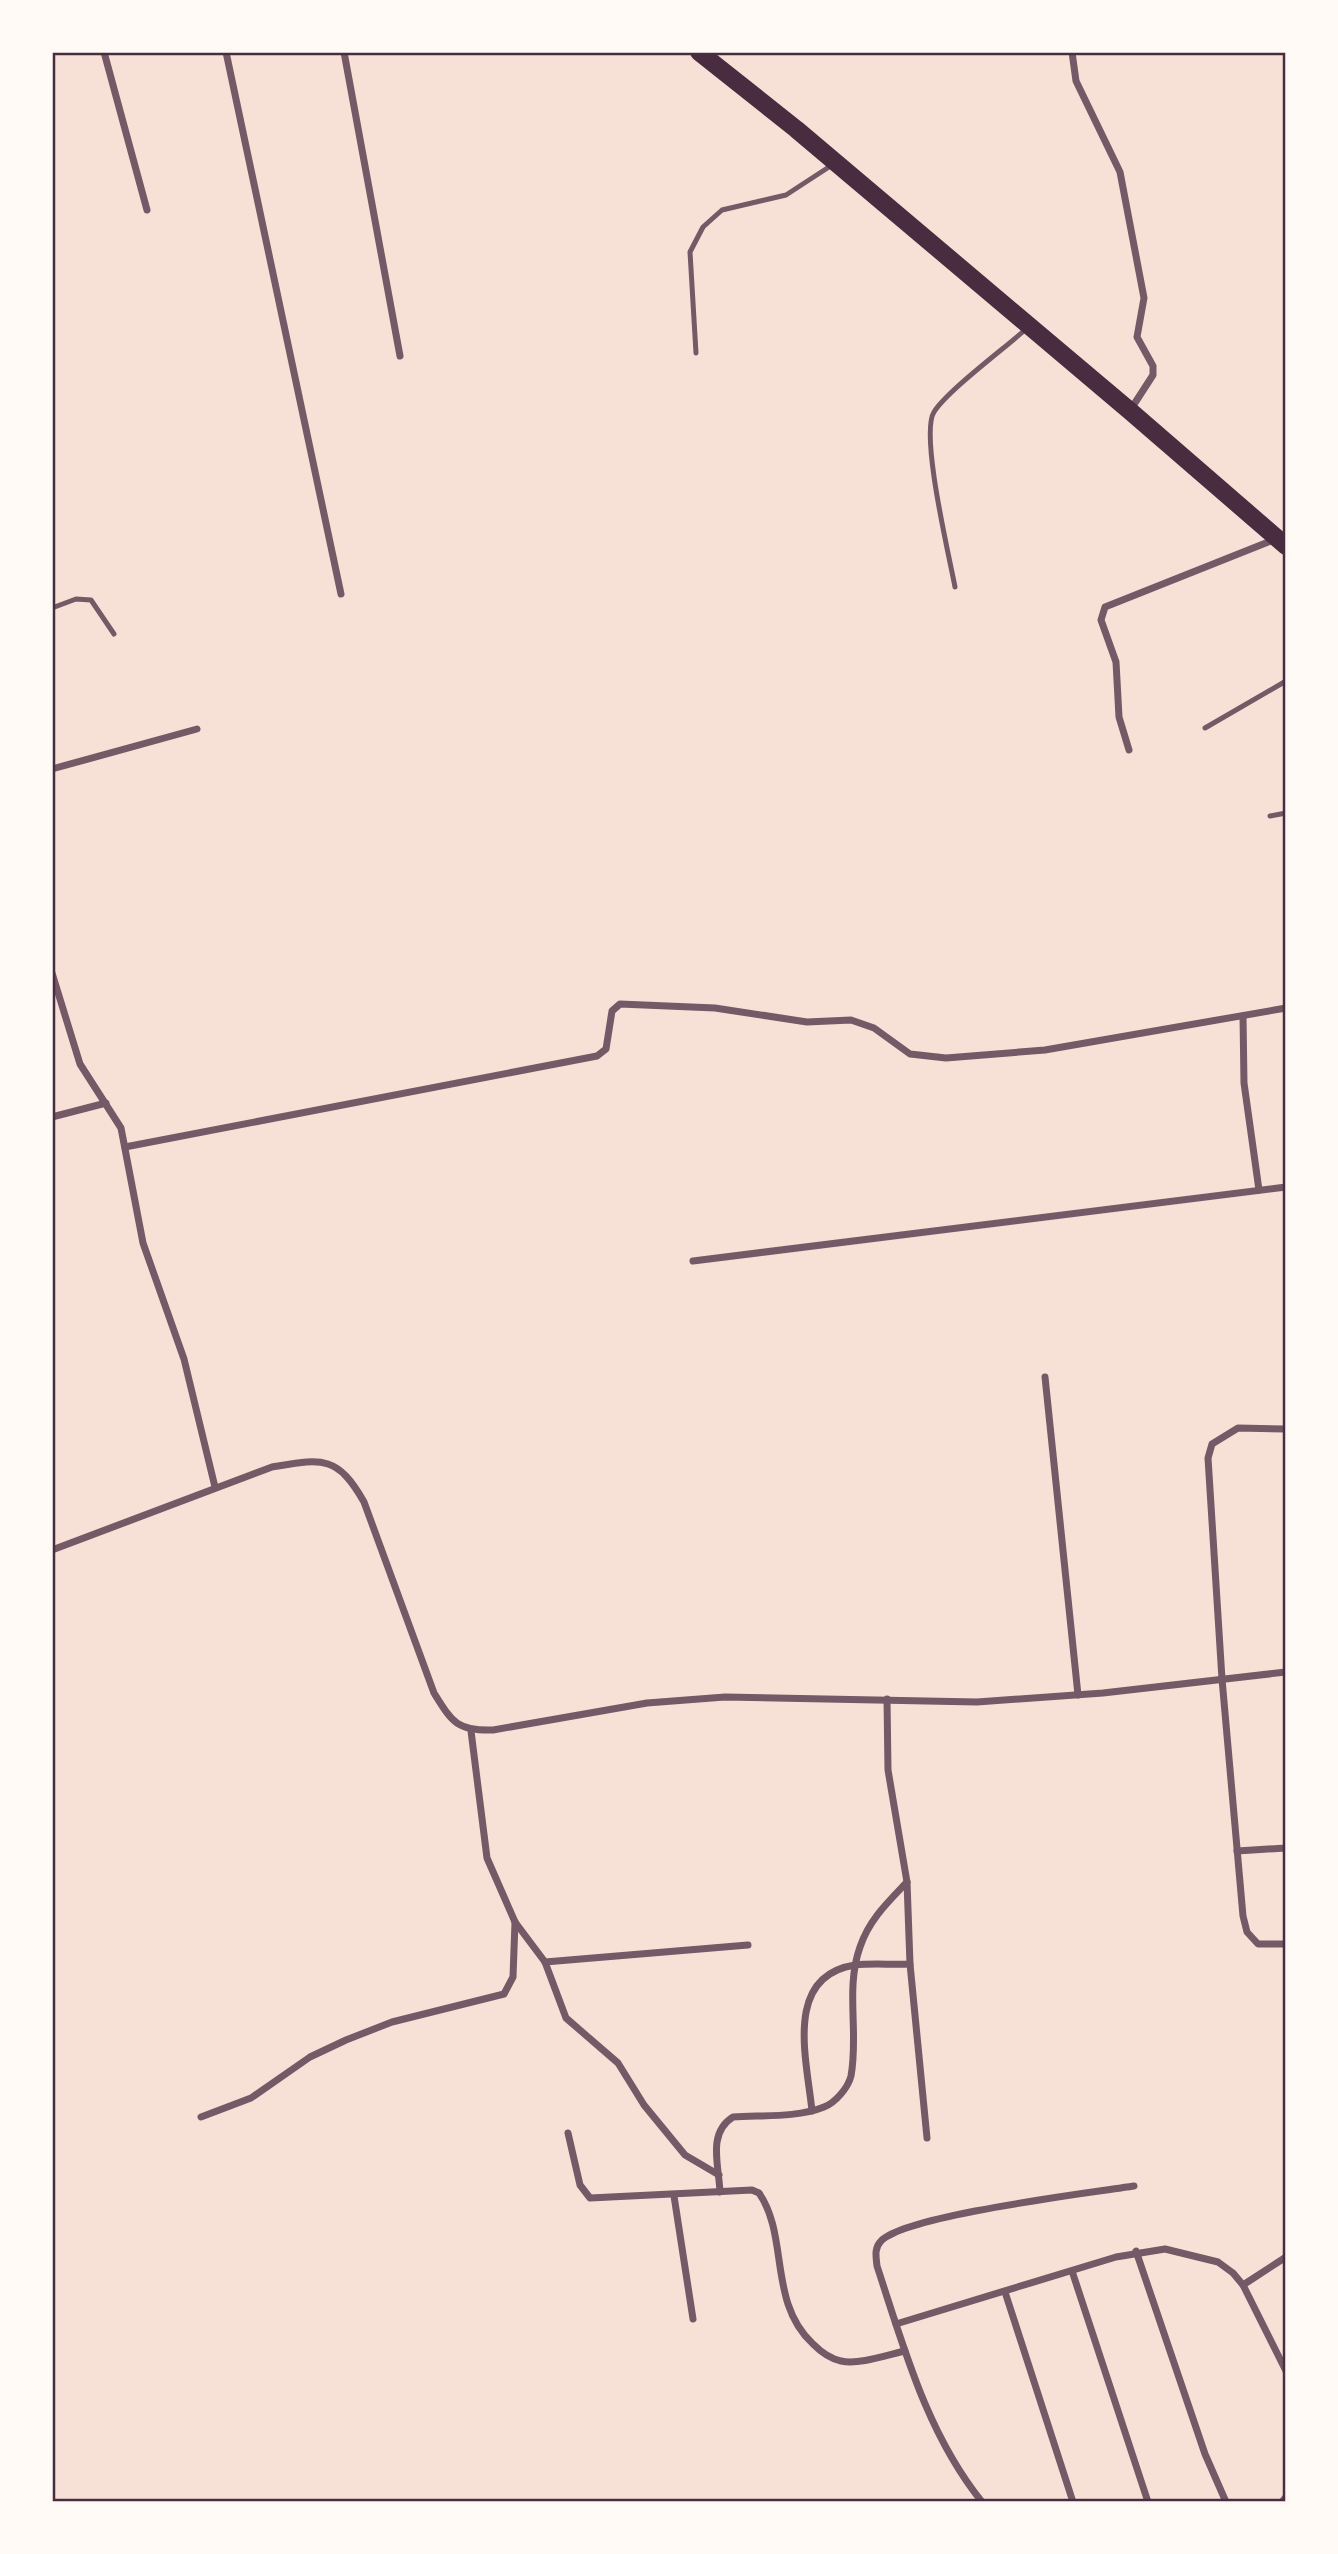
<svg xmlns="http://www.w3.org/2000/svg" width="1338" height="2554" viewBox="0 0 1338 2554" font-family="Overpass,sans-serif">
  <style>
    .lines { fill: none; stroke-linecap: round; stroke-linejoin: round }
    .service { stroke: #755966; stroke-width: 5 }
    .minor { stroke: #755966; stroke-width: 7 }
    .trunk { stroke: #4a2c40; stroke-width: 18 }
    .neatline { fill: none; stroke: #4a2c40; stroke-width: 2.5 }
  </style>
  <rect width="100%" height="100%" fill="#f7e1d7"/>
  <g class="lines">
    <g class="service">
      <path d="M696,353L690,252L703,227L722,210L786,195L832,165"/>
      <path d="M955,587C949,555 920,434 934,412C947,391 1005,348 1026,329"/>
      <path d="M52,608L76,599L91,600L114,634"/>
      <path d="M1205,728L1286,681"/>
      <path d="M1270,816L1286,813"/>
    </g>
    <g class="minor">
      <path d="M104,52L147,210"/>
      <path d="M226,52L341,594"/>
      <path d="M344,52L400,356"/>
      <path d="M1072,52L1076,81L1120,172L1144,298L1137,337L1153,366V375L1131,409"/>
      <path d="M1129,750L1119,717L1116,662L1101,620L1105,607L1276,539"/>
      <path d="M52,769L197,729"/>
      <path d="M52,973L80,1064L121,1128L143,1243L184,1359L215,1487"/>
      <path d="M1243,1016L1244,1083L1259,1190"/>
      <path d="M52,1117L106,1103"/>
      <path d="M125,1147L597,1056L606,1049L612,1011L620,1004L715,1008L807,1022L851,1020L874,1028L910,1054L946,1058L1045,1050L1286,1008"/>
      <path d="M693,1261L1286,1187"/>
      <path d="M1045,1377L1078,1695"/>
      <path d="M1286,1429L1238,1428L1212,1444L1208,1458L1222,1679L1243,1916L1247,1932L1258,1944H1286"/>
      <path d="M52,1550L272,1467C321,1459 337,1454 364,1502L434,1693C452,1722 457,1731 493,1730L647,1703L725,1697L977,1702L1103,1693L1286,1672"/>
      <path d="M887,1699L888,1770L907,1882L910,1964L927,2138"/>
      <path d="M471,1731L487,1858L515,1922L545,1962L566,2018L618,2063L644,2105L685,2155L719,2175"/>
      <path d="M1237,1851L1286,1848"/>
      <path d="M545,1962L748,1945"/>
      <path d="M812,2111C807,2060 783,1976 855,1965C873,1963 892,1965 910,1964"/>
      <path d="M201,2117L251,2098L310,2057L346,2040L392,2022L504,1994L513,1977L515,1922"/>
      <path d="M568,2133L580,2185L590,2198L752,2190L759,2193C789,2236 768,2303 813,2344C820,2351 831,2359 841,2361C859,2365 887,2355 905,2351"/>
      <path d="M720,2192C719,2166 707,2133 733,2117C761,2115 797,2118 824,2107C835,2103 848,2088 851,2076C859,2033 845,1989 860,1947C869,1920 887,1903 907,1882"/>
      <path d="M674,2196L693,2319"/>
      <path d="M1136,2251L1205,2454L1226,2502"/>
      <path d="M1072,2271L1148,2502"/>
      <path d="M1243,2285L1286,2257"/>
      <path d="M1005,2292L1073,2502"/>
      <path d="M896,2324L1116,2257L1165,2249L1218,2262L1233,2273L1243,2285L1286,2371"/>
      <path d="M982,2502C927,2434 904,2348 877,2266C876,2257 874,2248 881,2241C906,2215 1090,2193 1134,2186"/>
      <path d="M1282,2502L1286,2497"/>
    </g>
    <path class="trunk" d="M699,52L796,129L1130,411L1286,546"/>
  </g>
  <rect width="1338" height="2554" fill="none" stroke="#fffaf5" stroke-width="108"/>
  <rect x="54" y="54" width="1230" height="2446" class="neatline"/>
</svg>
